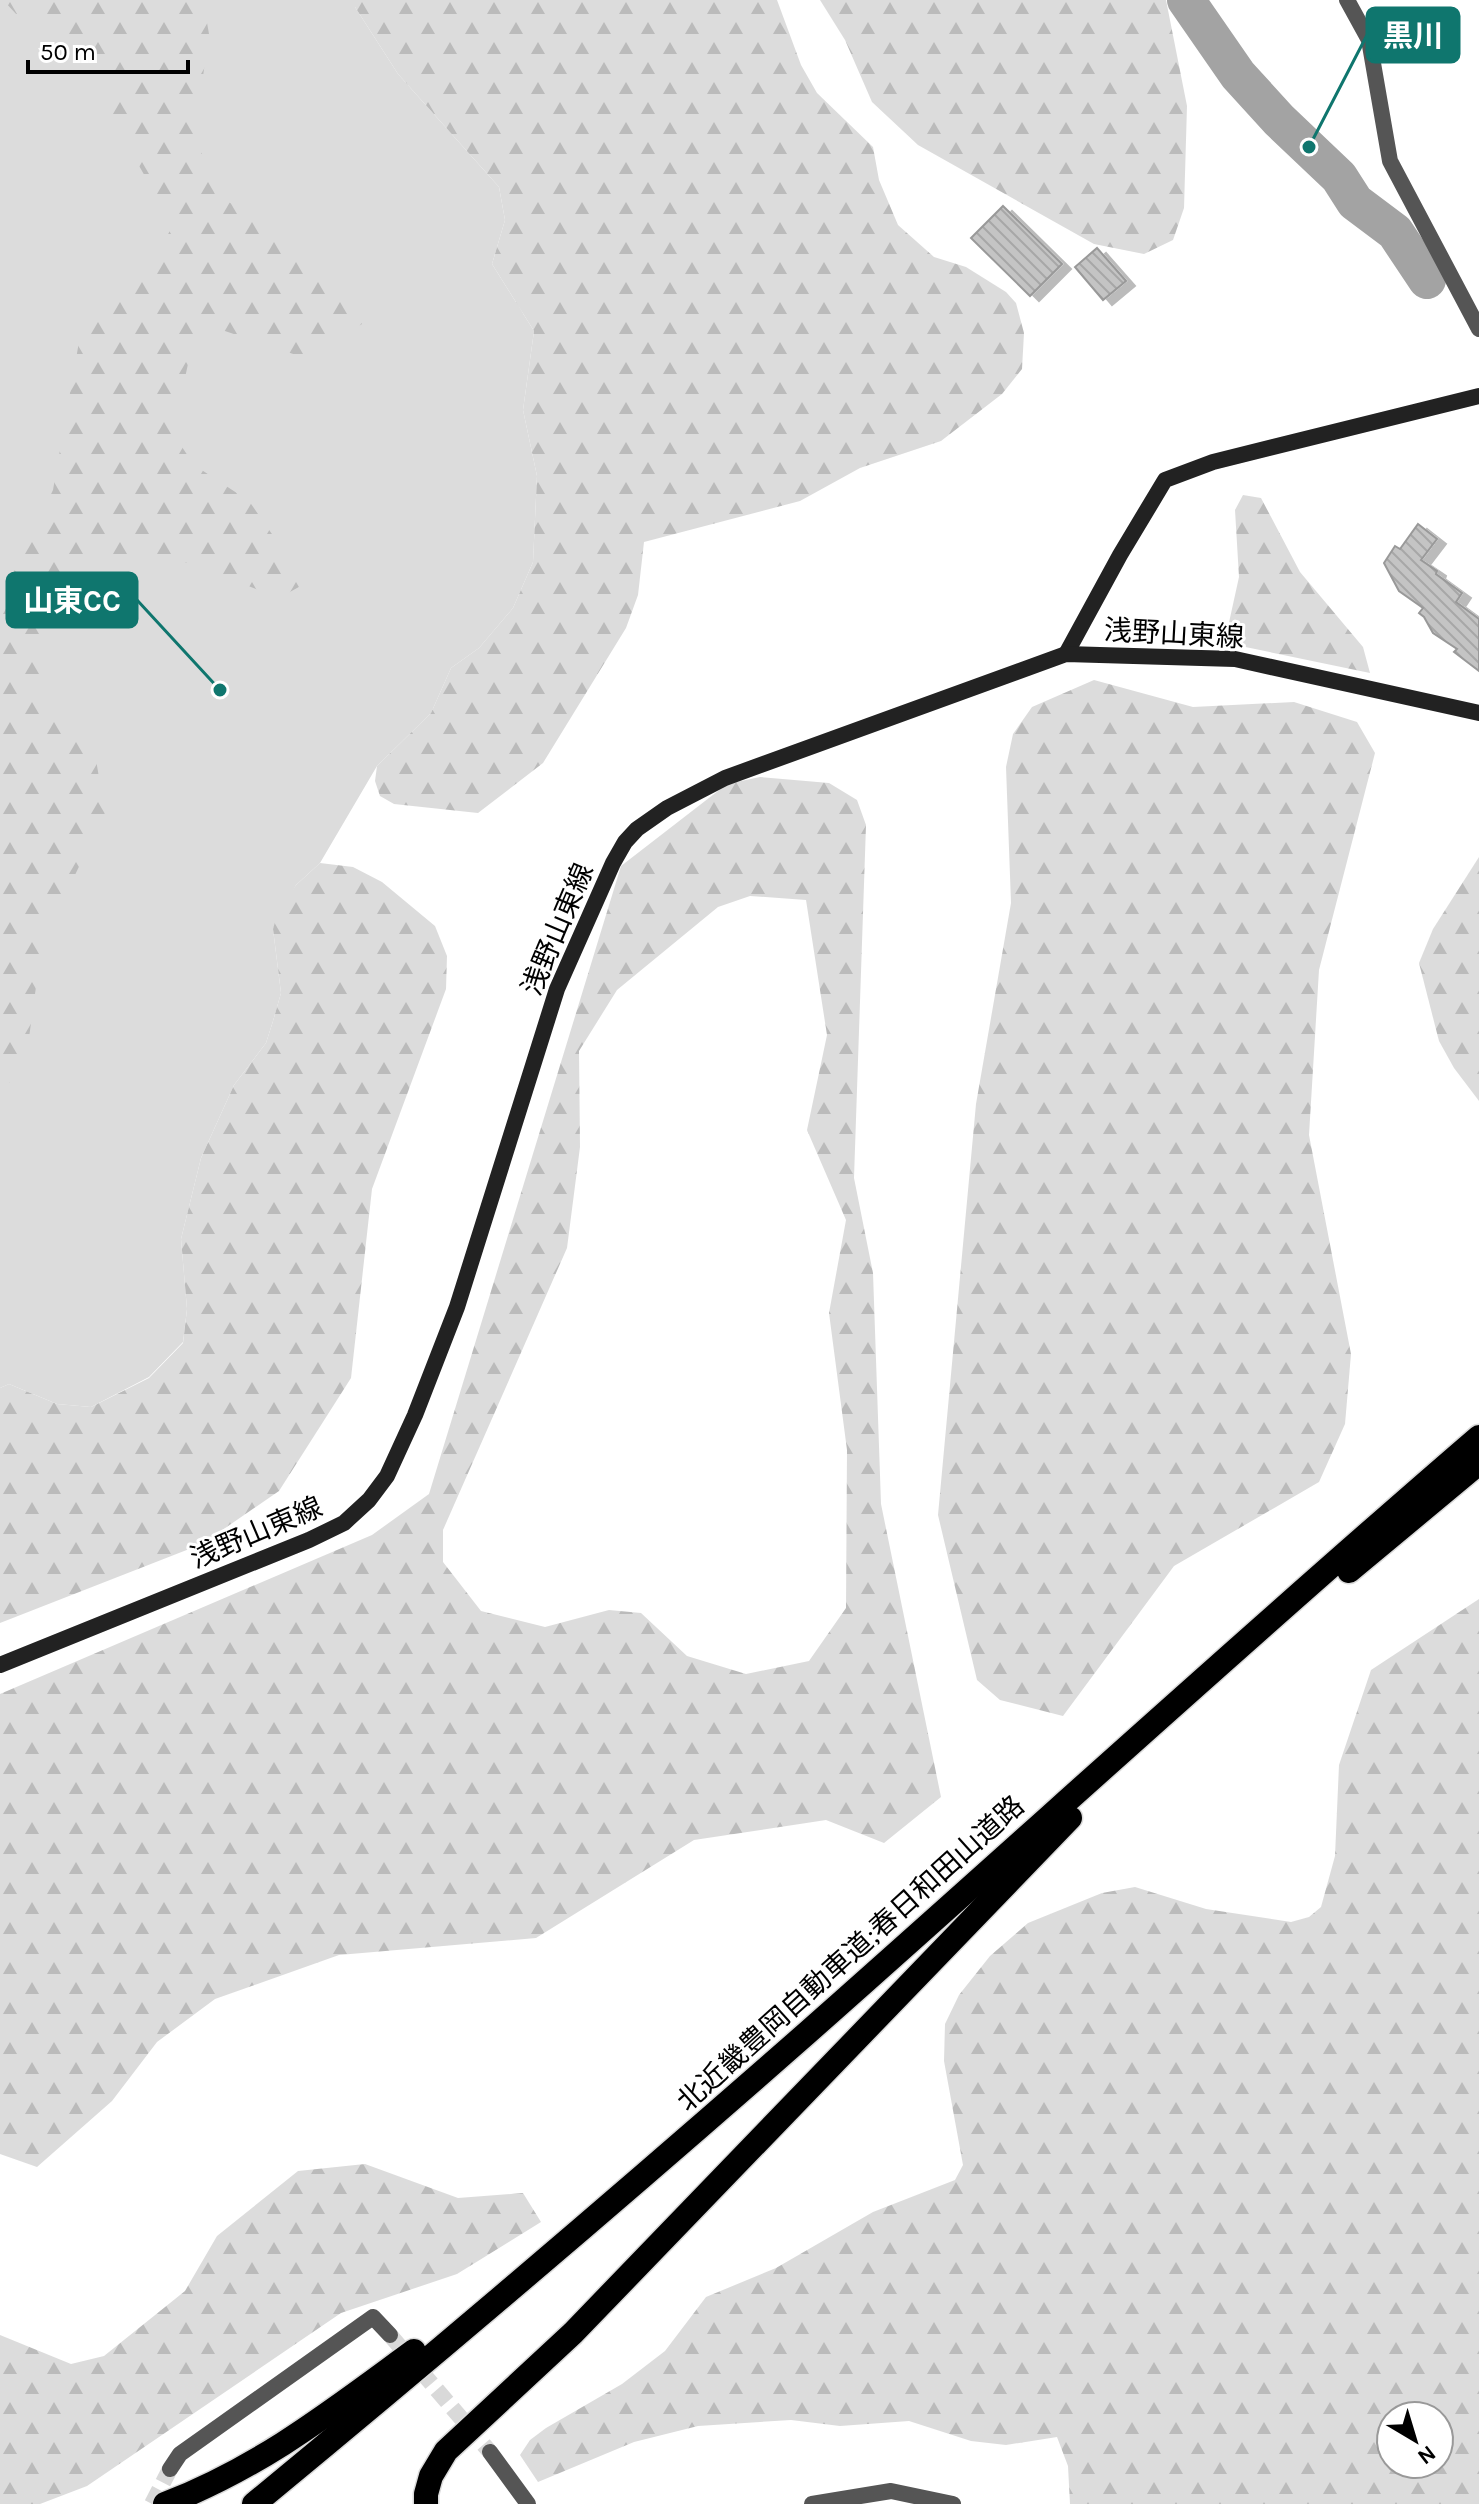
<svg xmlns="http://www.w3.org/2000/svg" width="1479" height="2504" viewBox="0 0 1479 2504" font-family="Karla,'Noto Sans JP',sans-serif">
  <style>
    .grass { fill: #dcdcdc }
    .forest { fill: url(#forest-firs); fill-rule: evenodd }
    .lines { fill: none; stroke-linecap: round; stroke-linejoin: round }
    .river { stroke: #a3a3a3; stroke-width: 38 }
    .building { fill: url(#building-back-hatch); stroke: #999; stroke-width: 2; filter: url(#shadow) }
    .street-tunnel { stroke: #d9d9d9; stroke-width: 16; stroke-dasharray: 16 8; stroke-linecap: butt }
    .highway-casing { stroke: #dbdbdb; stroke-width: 27 }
    .street { stroke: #555; stroke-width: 16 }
    .secondary { stroke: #222; stroke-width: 16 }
    .highway { stroke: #000; stroke-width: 24 }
    .labels { text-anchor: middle; stroke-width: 6; stroke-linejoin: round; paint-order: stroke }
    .street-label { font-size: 28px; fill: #000; stroke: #fff }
    .leader { fill: none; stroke: #0f766e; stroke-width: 3 }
    .callout-dot { fill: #0f766e; stroke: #fff; stroke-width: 3 }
    .callout { fill: #0f766e; stroke: #0f766e; stroke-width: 3 }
    .callout-label { font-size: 30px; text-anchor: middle; font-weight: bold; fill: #fff }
  </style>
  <defs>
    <pattern id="forest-firs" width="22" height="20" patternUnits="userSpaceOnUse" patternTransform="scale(2)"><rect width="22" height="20" fill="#dcdcdc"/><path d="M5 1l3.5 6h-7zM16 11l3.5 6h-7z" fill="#bbb"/></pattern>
    <pattern id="building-back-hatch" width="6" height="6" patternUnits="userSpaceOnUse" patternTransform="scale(2)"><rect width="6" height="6" fill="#c4c4c4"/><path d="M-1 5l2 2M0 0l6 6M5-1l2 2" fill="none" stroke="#a7a7a7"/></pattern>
    <filter id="shadow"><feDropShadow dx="9" dy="5" stdDeviation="0" flood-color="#0004"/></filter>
  </defs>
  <rect width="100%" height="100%" fill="#fff"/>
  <path class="grass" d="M0,0H355V7L398,74L499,187L505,220L492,264L534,331L523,410L537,476L533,562L513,608L479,648L451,668L431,713L377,766L320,863L296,885L273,929L281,993L273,1021L266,1043L234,1085L201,1158L181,1239L187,1309L183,1342L149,1377L91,1407L57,1404L9,1384L0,1388Z"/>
  <g class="forest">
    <path d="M3,0H203L209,34L195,133L215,194L300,244L362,324L308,359L219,329L192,345L179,406L176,438L194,465L249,501L306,583L279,598L190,563L96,559L41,640L47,703L94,748L105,813L42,943L24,1074L0,1088V601L53,490L83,319L157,255L173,225L111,117L101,58L78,37L18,16Z"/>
    <path d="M355,0H777L801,65L817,93L873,147L879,180L898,225L934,257L966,267L1006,292L1016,303L1024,333L1022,369L1002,394L941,441L860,468L800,501L644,542L638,595L626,628L543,763L478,813L394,804L380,796L375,781L377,766L431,713L451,668L479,648L513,608L533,562L537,476L523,410L534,331L492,264L505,220L499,187L398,74L355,7Z"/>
    <path d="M820,0H1166L1187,106L1184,208L1173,240L1144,254L1094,244L918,145L872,102L845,40Z"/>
    <path d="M1243,495L1261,498L1300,572L1363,647L1370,673L1231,644L1228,627L1239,577L1235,510Z"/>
    <path d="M1094,680L1193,707L1294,702L1357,722L1375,753L1319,970L1309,1135L1351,1354L1345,1424L1319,1482L1174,1566L1063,1716L1000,1700L977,1680L938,1515L976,1104L1011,903L1006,767L1013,734L1032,707Z"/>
    <path d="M760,777L829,783L857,800L866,825L854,1178L873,1273L881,1504L941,1797L884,1843L826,1820L694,1840L536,1938L339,1955L215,1999L157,2042L112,2101L37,2167L0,2154V1694L372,1535L429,1494L621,866L727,784ZM750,896L806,900L827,1035L807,1130L846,1220L829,1313L847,1450L846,1608L809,1661L746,1674L687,1656L641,1613L609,1610L545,1627L481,1611L443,1562V1530L567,1248L580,1147L579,1051L617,990L718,907Z"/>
    <path d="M1479,857V1101L1454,1068L1439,1041L1419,963L1433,929Z"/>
    <path d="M320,863L353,867L382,882L435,926L447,956L446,989L372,1189L351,1378L279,1491L202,1544L0,1623V1388L9,1384L57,1404L91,1407L149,1378L183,1343L187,1309L181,1239L201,1158L234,1085L266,1043L273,1021L281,993L273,929L278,912L296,885Z"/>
    <path d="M1479,1599V2504H1070L1068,2466L1057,2437L1006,2445L971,2441L909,2421L840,2426L791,2420L698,2426L634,2442L538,2482L520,2455L530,2440L546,2428L622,2384L665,2351L706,2297L776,2268L873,2212L955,2180L963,2165L944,2061L945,2024L959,1995L990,1956L1028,1923L1102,1893L1135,1887L1206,1909L1291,1922L1309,1917L1321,1907L1335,1856L1339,1765L1371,1670ZM1391,2416H1439V2464H1391Z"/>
    <path d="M365,2164L458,2198L523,2193L541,2222L457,2274L341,2313L87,2486L40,2504H0V2335L71,2364L104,2356L185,2291L217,2236L298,2171Z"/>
  </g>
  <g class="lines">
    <path class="river" d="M1186,0L1238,75L1279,120L1339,177L1355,202L1395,232L1427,280"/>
  </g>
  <g class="building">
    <path d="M1003,206L1062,264L1030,296L971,238Z"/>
    <path d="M1097,248L1126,281L1103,300L1075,267Z"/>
    <path d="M1418,524L1437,539L1421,560L1437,571L1436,574L1462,593L1456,602L1479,619V671L1454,652L1457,649L1433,633L1424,617L1419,613L1423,608L1399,591L1384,563L1395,546L1400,549Z"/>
  </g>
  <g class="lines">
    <g class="street-tunnel">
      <path d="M390,2335L490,2452"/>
      <path d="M152,2504L170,2469"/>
    </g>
    <g class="highway-casing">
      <g id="highway">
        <path d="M1349,1571L1479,1463"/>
        <path d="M165,2504C261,2467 332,2411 414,2351"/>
        <path d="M254,2504C441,2350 625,2193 807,2033C1031,1835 1252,1632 1479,1437"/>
        <path d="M426,2504V2494L431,2476L446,2451L573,2333L1070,1818"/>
      </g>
    </g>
    <g class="street">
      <path d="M1347,0L1369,40L1390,161L1479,329"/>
      <path d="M490,2452L528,2504"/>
      <path d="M170,2469L180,2454L373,2317L390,2335"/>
      <path d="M812,2504L891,2491L953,2504"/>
    </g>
    <g class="secondary">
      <path d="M1066,654L1120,555L1165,480L1213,462L1479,396"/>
      <path d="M0,1665L309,1540L344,1523L369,1500L387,1476L415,1415L457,1307L557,989L613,863L625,842L637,829L667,808L725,778L1066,654L1235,659L1479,713"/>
    </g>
    <use href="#highway" class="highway"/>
  </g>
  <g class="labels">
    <g class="street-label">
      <text transform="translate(1174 633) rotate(3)" y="10">浅野山東線</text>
      <text transform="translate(557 929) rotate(-67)" y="10">浅野山東線</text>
      <text transform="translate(256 1532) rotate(-23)" y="10">浅野山東線</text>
      <text transform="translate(850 1953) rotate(-42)" y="10">北近畿豊岡自動車道;春日和田山道路</text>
    </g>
  </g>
  <path class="leader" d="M1309 147L1367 35M220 690L137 600"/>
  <g class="callout-dot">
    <circle cx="1309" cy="147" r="8"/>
    <circle cx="220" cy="690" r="8"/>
  </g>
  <g class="callout">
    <rect x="1367" y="8" width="92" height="54" rx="8"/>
    <rect x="7" y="573" width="130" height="54" rx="8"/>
  </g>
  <g class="callout-label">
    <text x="1413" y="46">黒川</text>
    <text x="72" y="611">山東CC</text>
  </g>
  <g transform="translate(1415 2440) rotate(142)"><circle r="38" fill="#ffffff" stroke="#999999" stroke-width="2"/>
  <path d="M0-6L14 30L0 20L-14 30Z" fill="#000000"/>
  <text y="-12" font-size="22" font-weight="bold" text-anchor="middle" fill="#000000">N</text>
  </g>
  <path d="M28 60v12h160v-12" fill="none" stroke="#000000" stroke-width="4"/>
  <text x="40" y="60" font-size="24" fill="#000000" stroke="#ffffff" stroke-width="6" paint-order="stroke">50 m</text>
</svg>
